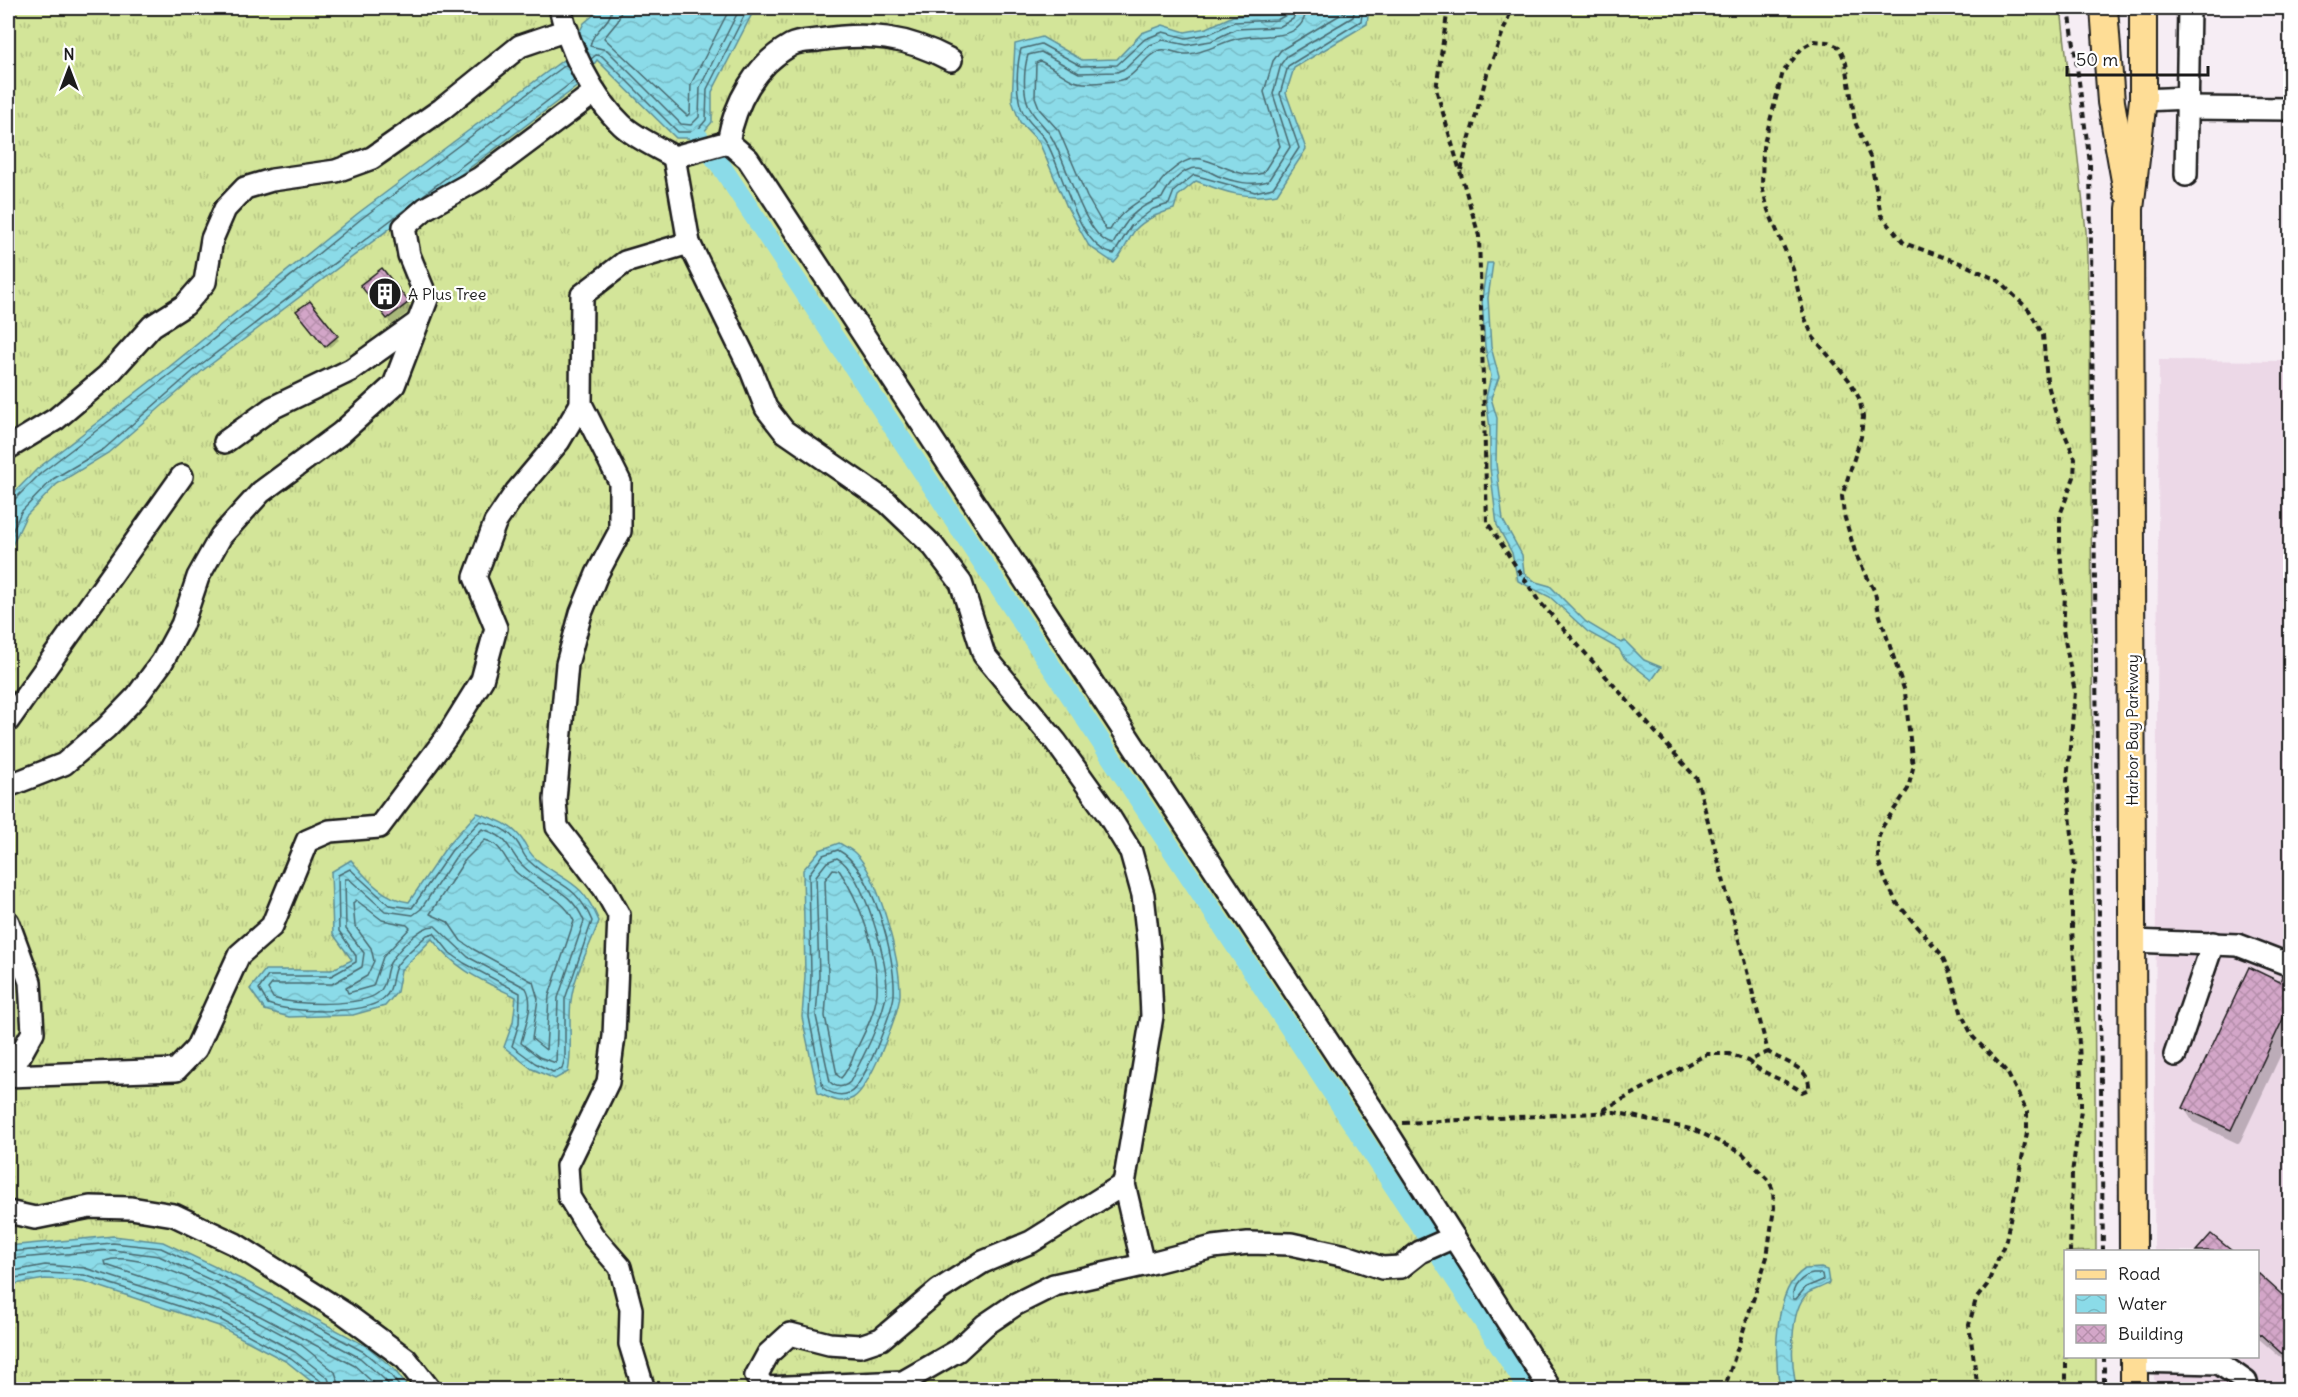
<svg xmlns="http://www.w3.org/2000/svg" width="2298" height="1397" viewBox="0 0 2298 1397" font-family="Delius,sans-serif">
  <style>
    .built { fill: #ecd8e7 }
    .grass { fill: url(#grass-tufts); stroke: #78805a; stroke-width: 1.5 }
    .water { fill: url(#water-waves); stroke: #5f8f96; stroke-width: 1.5 }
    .shadow { fill: #0003 }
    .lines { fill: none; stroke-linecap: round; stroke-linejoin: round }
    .shore { stroke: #48686e; stroke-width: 1.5 }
    .canal { stroke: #8bdbe8; stroke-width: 20 }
    .building { fill: url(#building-cross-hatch); stroke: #1c1c1c; stroke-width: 1.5 }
    .minor-casing { stroke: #1c1c1c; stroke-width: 26 }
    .major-casing { stroke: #1c1c1c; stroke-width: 30 }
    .path { stroke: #1c1c1c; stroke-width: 4; stroke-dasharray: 6 4.5; stroke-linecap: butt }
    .minor { stroke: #fff; stroke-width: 21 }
    .major { stroke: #fedd96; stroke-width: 26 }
    .labels { text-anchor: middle; stroke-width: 4.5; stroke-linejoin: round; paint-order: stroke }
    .poi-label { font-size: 16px; fill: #1c1c1c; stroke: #fff; text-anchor: start }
    .street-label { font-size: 16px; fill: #1c1c1c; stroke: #fff }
  </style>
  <defs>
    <pattern id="grass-tufts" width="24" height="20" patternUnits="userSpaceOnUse" patternTransform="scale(1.5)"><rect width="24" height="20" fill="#d3e599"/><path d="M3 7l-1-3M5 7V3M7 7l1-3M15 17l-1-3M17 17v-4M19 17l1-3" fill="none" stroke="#b5c483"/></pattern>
    <pattern id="water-waves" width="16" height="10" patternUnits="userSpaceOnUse" patternTransform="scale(1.5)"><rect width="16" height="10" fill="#8bdbe8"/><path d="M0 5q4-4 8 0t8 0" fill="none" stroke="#77bbc6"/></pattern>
    <pattern id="building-cross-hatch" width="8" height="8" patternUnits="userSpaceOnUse" patternTransform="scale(1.5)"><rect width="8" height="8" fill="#d3a6c8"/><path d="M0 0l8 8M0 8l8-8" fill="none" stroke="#b58eab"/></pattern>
  </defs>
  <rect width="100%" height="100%" fill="#f6edf4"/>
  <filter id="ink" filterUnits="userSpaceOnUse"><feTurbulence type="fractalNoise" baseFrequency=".0167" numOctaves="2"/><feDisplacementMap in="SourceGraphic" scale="12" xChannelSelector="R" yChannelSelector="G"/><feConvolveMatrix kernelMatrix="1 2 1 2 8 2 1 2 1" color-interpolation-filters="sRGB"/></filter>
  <g filter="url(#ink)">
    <path class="built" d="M2159,360L2290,361V1389H2154V1357L2258,1356V1252L2154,1251Z"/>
    <path class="grass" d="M8,8H2061L2086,231L2090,339L2096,1251L2066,1252V1356L2096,1357V1389H8Z"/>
    <g class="water">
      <path d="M602,8H755L712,92V122L699,138H676L597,60L579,85L202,371L108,453L57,484L26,516L8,554V499L37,469L169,367L357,214L567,57L584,23Z"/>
      <path d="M1289,8H1369L1367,24L1294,68L1286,93L1306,149L1277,194C1247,200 1224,192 1196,181L1178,196L1174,209C1160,213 1145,219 1135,230C1127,241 1124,253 1114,263L1089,246L1067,207L1039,142L1020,122L1012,101L1015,44L1042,37L1082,60L1117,59L1142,33L1163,25L1185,32L1207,28L1233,16L1277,14Z"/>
      <path d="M1487,263H1493L1488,298L1491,347L1499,377L1491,398L1497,418L1496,463L1503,520L1522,555L1524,573L1536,582L1550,586L1586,622L1621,643L1625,641L1644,660L1661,667L1652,680L1624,658L1619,649L1588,632L1550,597L1518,581L1512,553L1497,525L1490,468V429L1486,398L1491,376L1485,347L1482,299Z"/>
      <path d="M477,813C494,819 510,823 521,838C526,844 528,852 534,857C565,884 580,877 599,921C590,947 574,974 571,1001C568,1025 573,1049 568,1072L555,1079L532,1069L504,1047L513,1022L516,997C481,980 456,970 432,939L401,970L397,992L385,1006L353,1015L289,1017L265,1010L250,989L265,970H331L352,960L333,934L331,872L351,860C368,880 383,899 409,902L447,846Z"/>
      <path d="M839,843C844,846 851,849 855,853C879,875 901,962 900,995C899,1014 869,1089 853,1098C841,1105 829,1098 818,1093L802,1017L805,976L803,870L820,850Z"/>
      <path d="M113,1236L163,1242L249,1283L368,1347L394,1369L409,1389H321L287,1362L219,1326L83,1281L45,1279L8,1285V1246Z"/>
      <path d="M1821,1268L1827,1270L1829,1283C1822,1288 1814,1289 1808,1293C1788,1310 1791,1367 1797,1389H1780C1774,1356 1773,1289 1805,1269Z"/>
    </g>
    <g class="shadow">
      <path d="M366,292L408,303L412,309L392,325Z"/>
      <path d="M310,303L339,340L327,349L300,314Z"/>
      <path d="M2249,969L2290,988V1035L2239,1144L2193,1122L2184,1108Z"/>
      <path d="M2258,1275L2290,1304V1366L2258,1338Z"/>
    </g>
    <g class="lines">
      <g class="shore">
        <path d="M612,8C611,24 593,29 590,46L607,50L681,124L691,125L699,117L700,87L740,8"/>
        <path d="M622,8L618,21L604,38L687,116L690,113L691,84L730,8"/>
        <path d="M1290,8L1288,14L1277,20L1234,22L1209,34L1186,38L1163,32L1145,39L1117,65L1081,66L1041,44L1021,49C1017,64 1016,85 1019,100C1022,118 1034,125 1044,138C1063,166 1076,248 1114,254L1131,226L1153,209L1169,204L1174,191L1194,175L1255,192L1273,188L1299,148L1280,94L1288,66L1361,21L1363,8"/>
        <path d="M1297,8L1293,19L1279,27L1236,29L1211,41L1187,45L1163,40L1150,45L1126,68L1117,72L1079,73L1041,52L1028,55C1024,68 1023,89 1027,101C1031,116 1042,122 1050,135C1066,157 1084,240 1113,244C1127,219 1134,208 1162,198C1167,187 1182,168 1196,168C1203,167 1211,173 1218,176C1233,182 1253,186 1268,181L1290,147L1273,94L1281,64L1287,56L1353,17L1355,8"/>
        <path d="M1306,8C1305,43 1263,34 1240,38C1222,41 1209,52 1188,54C1178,55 1169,48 1161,50C1143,55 1137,79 1117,81C1104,82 1083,86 1072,80C1060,74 1051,66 1040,61L1036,63L1035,97L1040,110L1059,131L1087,197L1106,230H1110C1121,210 1136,204 1154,191C1157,189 1159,183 1162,180C1171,170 1187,156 1201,159C1221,163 1242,180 1263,173L1280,146L1264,92L1273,61L1281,50L1345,12L1346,8"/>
        <path d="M591,59L596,55L602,56L678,132H696L706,120L707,89L748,8"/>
        <path d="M422,196L575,80"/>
        <path d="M8,502L13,501L41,473L173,372L361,219L567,64"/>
        <path d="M8,541L21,512L53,479L104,449L199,366L412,204"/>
        <path d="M480,821C495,825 510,830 519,845C522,850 524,857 529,861C555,886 575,881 592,921L565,999V1057L562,1069L553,1072L535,1063L512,1046L519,1023L520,993L464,963L450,953L434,933L427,935C417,945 405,954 397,965C390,976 395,989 383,999C364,1015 290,1013 268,1004L259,989L268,976H331L356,962V956L339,931L338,875L350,869L389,905L412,908L452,850Z"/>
        <path d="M482,829C512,838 505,847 522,865C544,888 570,887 584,921L558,998L556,1063L539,1057L521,1043C525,1026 535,1004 526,988L468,957L435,926C420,925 398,950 390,963C384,973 388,985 378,993C361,1007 293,1005 273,998L268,989L272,984H332L362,967L364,953L346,929L345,879H349L385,911L413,915L421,909L457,855Z"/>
        <path d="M485,840C504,845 504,861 517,873C536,890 563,896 574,921L549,996L546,1050L532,1039L538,999L533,982L473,949L461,941L448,922L430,914L465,860Z"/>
        <path d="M838,850C873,868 896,957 894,995C893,1011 863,1088 849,1093C840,1097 830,1093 823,1088L809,1017L811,976L809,874L823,855Z"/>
        <path d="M837,858C863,870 892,970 886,997C879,1027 864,1055 850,1082C844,1088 836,1088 830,1082L816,1016L819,976L816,876L827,862Z"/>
        <path d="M833,869L839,870C860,901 879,954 877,993C876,1011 864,1034 856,1050C852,1059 848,1071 841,1078L837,1075L825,1016L828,976L825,880Z"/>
        <path d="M356,900L382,920L407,925L410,928L383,957L373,986L348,993L346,988L367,976L374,961L371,948L355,926L353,903Z"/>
        <path d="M8,1252L113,1243L161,1248L246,1288L364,1352L390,1374L402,1390"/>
        <path d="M8,1259L113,1250L159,1256L243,1295L360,1358L384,1379L393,1390"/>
        <path d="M8,1272L45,1265L85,1268L224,1313L295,1352L328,1378L332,1390"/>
        <path d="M1813,1274H1822L1823,1280L1806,1287L1796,1299H1793C1791,1288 1801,1276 1813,1274Z"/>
        <path d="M8,1279L45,1273L84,1275L221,1320L291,1358L322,1382L324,1390"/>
        <path d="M341,1390L335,1372L300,1344L230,1306L106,1265L105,1261C126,1253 165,1268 186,1277L355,1366L381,1390"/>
      </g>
      <g class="canal">
        <path d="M699,138L721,166L1425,1233"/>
        <path d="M1442,1259L1529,1390"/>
      </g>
    </g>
    <g class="building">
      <path d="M382,268L409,302L387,319L360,285Z"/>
      <path d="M310,301L338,336L325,347L296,311Z"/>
      <path d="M2249,967L2280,982L2282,976L2290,978V1004L2231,1130L2183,1108Z"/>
      <path d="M2211,1234L2232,1251H2196Z"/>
      <path d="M2258,1273L2290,1302V1361L2258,1332Z"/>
    </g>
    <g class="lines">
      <g class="minor-casing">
        <g id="minor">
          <path d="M560,8C569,48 592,97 622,125C636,138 657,147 674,157L728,142"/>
          <path d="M2143,100L2188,98"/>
          <path d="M2187,108L2290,109"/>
          <path d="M728,142L748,159L1382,1124L1551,1390"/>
          <path d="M728,142C735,103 755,65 791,45C798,41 810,41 818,40C868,32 906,36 951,60"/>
          <path d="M674,157L689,243L751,370L766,408L784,431L887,502L933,546L961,583L984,655L1056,742L1107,813L1131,852L1143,895L1149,950L1152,1016L1124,1184"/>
          <path d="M2186,175L2189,8"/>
          <path d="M225,442L272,408L351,370L417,323"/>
          <path d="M8,448L56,419L107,376L152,326L185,305L205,282L212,239L225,209L245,188L272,180L336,171L372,158L442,109L520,46L567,30"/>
          <path d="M8,721L182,476"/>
          <path d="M8,786L64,764L106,728L137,696L162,662L182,625L198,577L221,536L261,492L341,433L394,385L427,299L409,255L404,227L426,208L480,178L595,92"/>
          <path d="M8,922L30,982L33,1032L8,1077"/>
          <path d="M2132,941L2238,945L2290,965"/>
          <path d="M2175,1055L2213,943"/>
          <path d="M8,1076L176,1070L196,1049L239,955L272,926L307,841L330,831L379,827L446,738L482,680L496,628L475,577L495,523L516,492L559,441L581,404"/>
          <path d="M8,1212L35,1218L90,1207L131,1208L174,1215L235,1244L344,1313L406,1359L430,1390"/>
          <path d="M1143,1265L1054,1285L1016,1304L985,1325L957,1351L903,1382L765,1388L756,1376L768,1354L790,1334L829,1344L860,1346L881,1339L939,1290L983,1262L1031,1242L1124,1184L1143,1265L1213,1247L1248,1243L1291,1244L1346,1256L1382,1268L1401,1267L1420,1252L1454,1237"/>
          <path d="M2134,1361L2219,1363L2246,1382"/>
          <path d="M644,1390L630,1344L631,1309L620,1267L593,1236L569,1197L567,1166L608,1082L614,1036L619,915L604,888L557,827L555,800L567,664L581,613L597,574L620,531V482L581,404L582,295L625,262L689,243"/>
        </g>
      </g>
      <g class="major-casing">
        <g id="major">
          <path d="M2104,8L2111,102L2127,192"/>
          <path d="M2133,1252L2130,209L2143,100V8"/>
          <path d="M2134,1356V1390"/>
        </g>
      </g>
      <g class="path">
        <path d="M1448,8L1436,89L1479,236L1487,522L1538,600L1697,779L1768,1052C1783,1062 1811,1067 1809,1089L1802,1092C1785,1079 1765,1076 1748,1061L1768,1052"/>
        <path d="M2069,8L2090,163L2103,1252"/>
        <path d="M1461,170L1487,74L1512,8"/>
        <path d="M1603,1110L1707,1054H1729L1748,1061"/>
        <path d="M1403,1123L1614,1112L1695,1130L1742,1153L1769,1181L1773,1190L1774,1208L1767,1257L1724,1390"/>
        <path d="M2104,1356V1390"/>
        <path d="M1978,1390L1969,1325L1976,1299L1987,1285L2006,1240L2027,1133V1112L2007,1072L1973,1037L1962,1015L1950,973L1941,954L1897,903L1886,882L1878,860V839L1883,826L1908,789L1913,768L1905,692L1879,613L1875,592L1856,555L1844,515L1842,496L1861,437L1863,417L1859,398L1849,380L1813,337L1804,316L1793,269L1768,210L1762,186L1763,147L1783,72L1802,48L1814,41L1828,42L1839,47L1846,63L1855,122L1870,157L1881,215L1890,226L1904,243L1963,264L1999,281L2029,310L2043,335L2047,381L2055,411L2075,458L2074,477L2060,515V553L2065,596L2063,630L2075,692L2067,781L2075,867L2072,880V928L2081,1078V1110L2072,1173L2070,1252"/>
        <path d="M2066,1390V1356"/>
      </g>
      <use href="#minor" class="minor"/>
      <use href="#major" class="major"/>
    </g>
  </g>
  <defs>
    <g id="building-disc" transform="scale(1.725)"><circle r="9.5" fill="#1c1c1c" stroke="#fff"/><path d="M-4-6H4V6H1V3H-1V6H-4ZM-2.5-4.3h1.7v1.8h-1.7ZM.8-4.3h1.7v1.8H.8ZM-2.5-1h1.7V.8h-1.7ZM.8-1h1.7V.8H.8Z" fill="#fff"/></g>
  </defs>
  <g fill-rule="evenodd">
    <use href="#building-disc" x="385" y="294"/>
  </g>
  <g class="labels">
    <g class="poi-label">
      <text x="408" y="300">A Plus Tree</text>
    </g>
    <g class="street-label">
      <text transform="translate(2132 730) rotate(-90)" y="6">Harbor Bay Parkway</text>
    </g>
  </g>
  <rect width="2298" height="1397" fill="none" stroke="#fff" stroke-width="30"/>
  <rect x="15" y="15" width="2268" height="1367" fill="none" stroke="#1c1c1c" stroke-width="2" filter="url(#ink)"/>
  <rect x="2064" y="1250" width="195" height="108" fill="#ffffff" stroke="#a4a4a4" stroke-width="1.5"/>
  <rect x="2076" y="1270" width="30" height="9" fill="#fedd96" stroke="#a4a4a4" stroke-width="1.5"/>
  <text x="2118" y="1280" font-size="18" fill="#1c1c1c">Road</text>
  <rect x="2076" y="1295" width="30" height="18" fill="url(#water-waves)" stroke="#a4a4a4" stroke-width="1.5"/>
  <text x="2118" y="1310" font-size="18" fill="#1c1c1c">Water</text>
  <rect x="2076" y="1325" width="30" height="18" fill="url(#building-cross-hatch)" stroke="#a4a4a4" stroke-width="1.5"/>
  <text x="2118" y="1340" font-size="18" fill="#1c1c1c">Building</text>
  <g transform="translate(69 69)" stroke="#ffffff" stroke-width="4.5" paint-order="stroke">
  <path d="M0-4.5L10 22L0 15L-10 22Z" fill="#1c1c1c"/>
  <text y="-9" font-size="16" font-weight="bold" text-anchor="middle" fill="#1c1c1c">N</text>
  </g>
  <path d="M2067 66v9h141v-9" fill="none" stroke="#1c1c1c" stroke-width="3"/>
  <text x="2076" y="66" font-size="18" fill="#1c1c1c" stroke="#ffffff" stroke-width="4.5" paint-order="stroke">50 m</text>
</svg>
